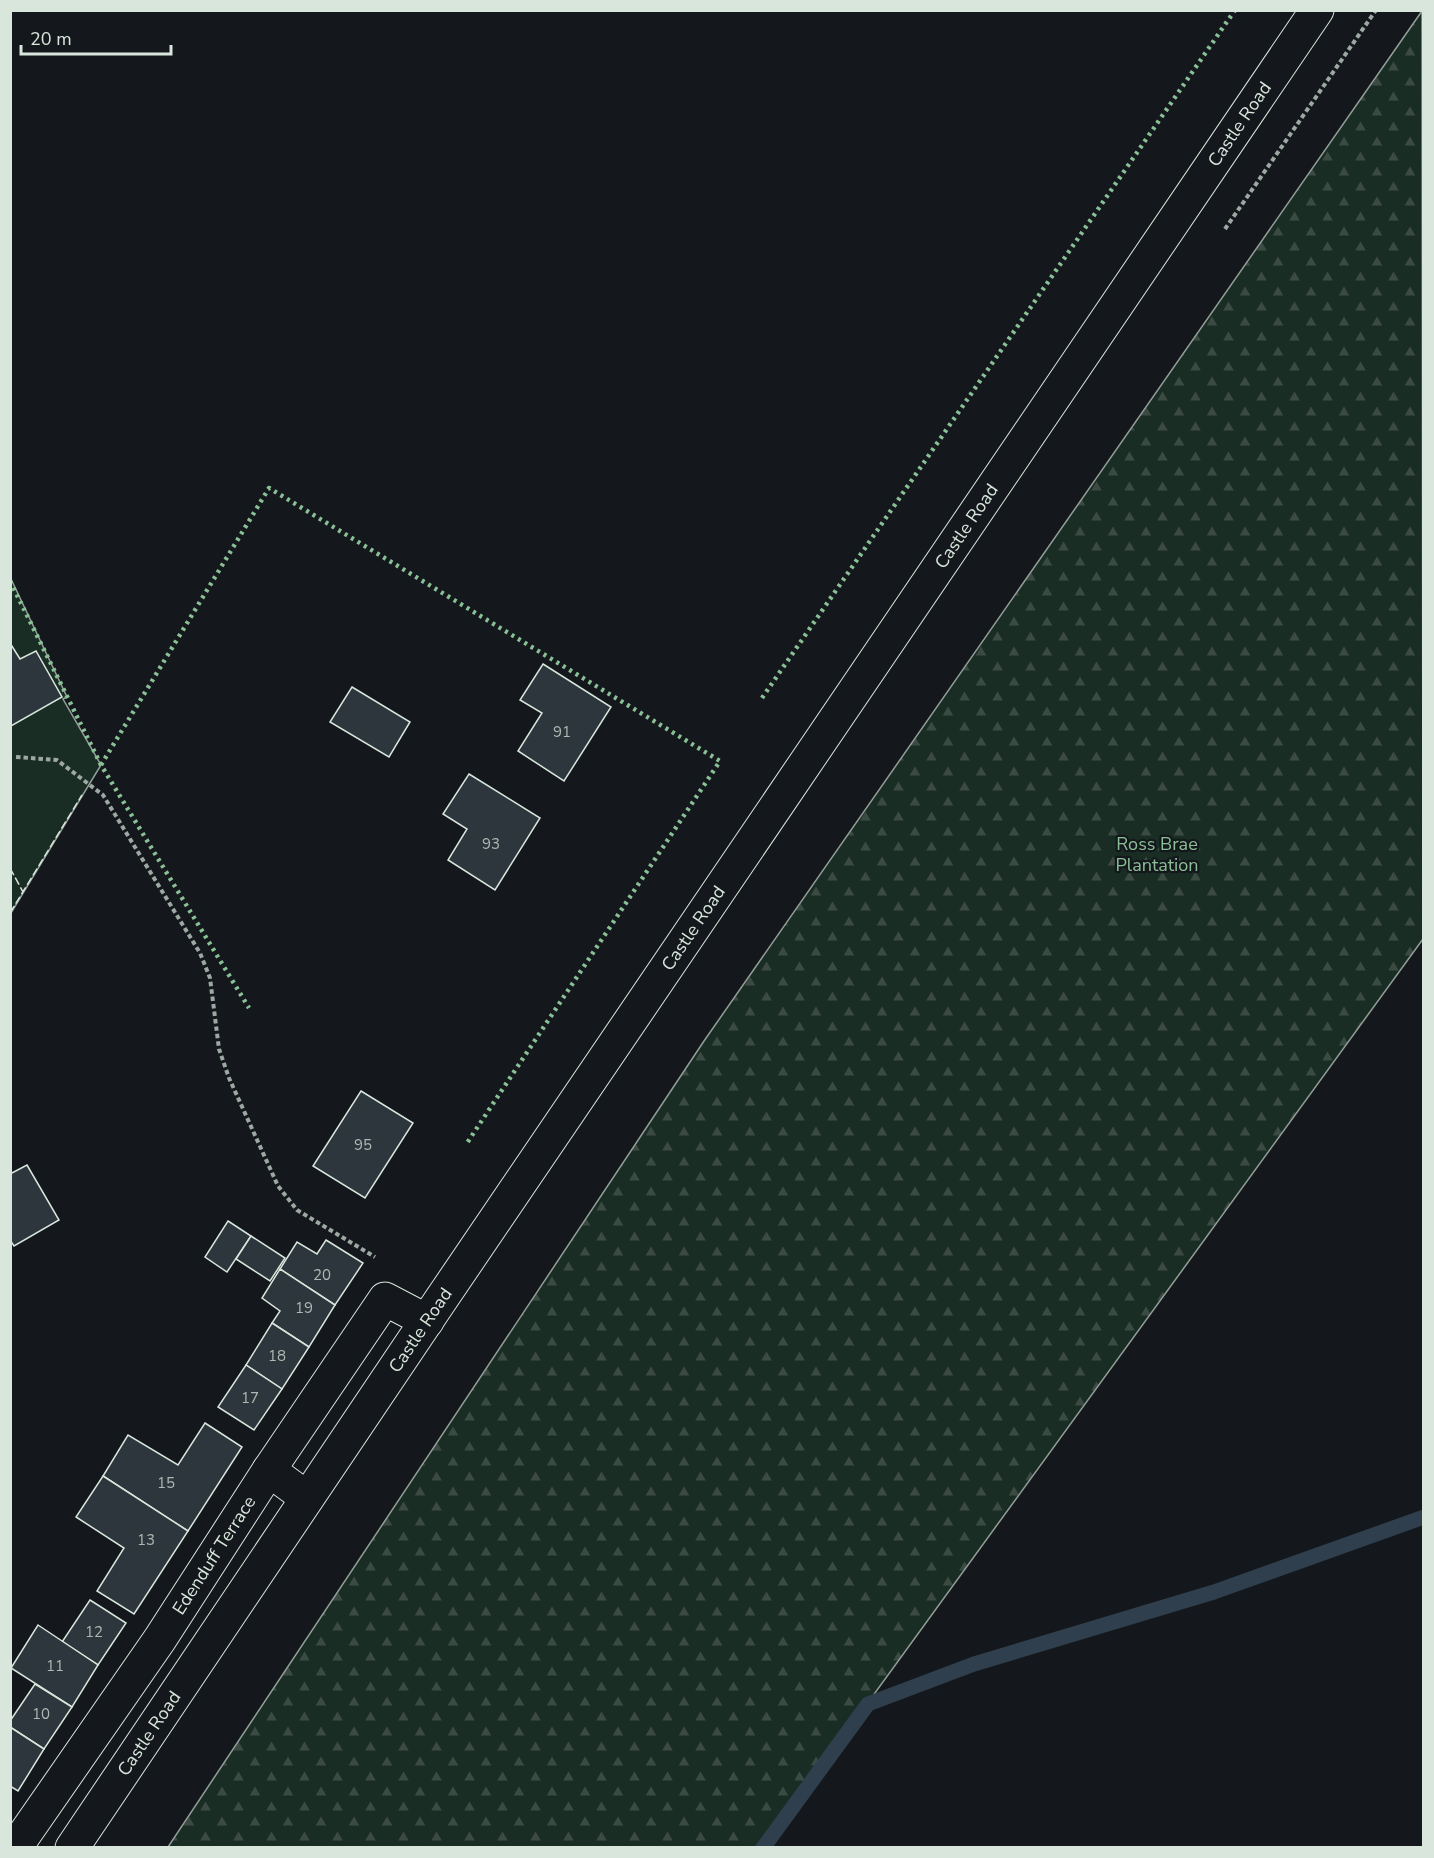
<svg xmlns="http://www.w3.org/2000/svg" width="1434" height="1858" viewBox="0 0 1434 1858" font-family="'Nunito Sans',sans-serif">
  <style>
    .grass { fill: #1a2d24; stroke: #939e99; stroke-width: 1.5 }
    .forest { fill: url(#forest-firs); stroke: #939e99; stroke-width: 1.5 }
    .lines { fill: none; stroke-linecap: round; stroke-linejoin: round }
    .stream { stroke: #2f3f4d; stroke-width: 15 }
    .building { fill: #2c363c; stroke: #d8e6dc; stroke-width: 1.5 }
    .minor-casing { stroke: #d8e6dc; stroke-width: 35 }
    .major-casing { stroke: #d8e6dc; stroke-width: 35 }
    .path { stroke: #9da8a2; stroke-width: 4; stroke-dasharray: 4.5 3; stroke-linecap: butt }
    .minor { stroke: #14181c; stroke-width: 33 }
    .major { stroke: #14181c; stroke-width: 33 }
    .hedge { stroke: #8ac095; stroke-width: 4.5; stroke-dasharray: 3 4.5; stroke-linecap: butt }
    .fence { stroke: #d8e6dc; stroke-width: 1.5; stroke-dasharray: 8 3; stroke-linecap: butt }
    .labels { text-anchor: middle; stroke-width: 4.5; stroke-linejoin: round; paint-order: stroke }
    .number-label { font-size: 15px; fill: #adbab4 }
    .street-label { font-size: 18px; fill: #d8e6dc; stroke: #14181c }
    .park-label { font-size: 18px; fill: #8ac095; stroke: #14181c }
  </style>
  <defs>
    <pattern id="forest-firs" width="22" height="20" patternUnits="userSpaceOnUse" patternTransform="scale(1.5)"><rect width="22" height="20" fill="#1a2d24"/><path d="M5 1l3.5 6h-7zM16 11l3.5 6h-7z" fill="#3b4b43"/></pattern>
  </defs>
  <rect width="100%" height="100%" fill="#14181c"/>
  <path class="grass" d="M11,579L67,697L63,699L101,765L11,913Z"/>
  <path class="forest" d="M1422,11L1423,939L763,1847H168L704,1041Z"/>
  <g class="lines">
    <path class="stream" d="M763,1848L868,1704L974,1664L1214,1592L1424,1517"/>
  </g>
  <g class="building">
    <path d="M10,643L20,659L36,651L62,697L11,726Z"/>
    <path d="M543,664L611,707L564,781L518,751L542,713L520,700Z"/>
    <path d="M352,687L410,722L389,757L330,722Z"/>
    <path d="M469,774L540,818L495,890L448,860L467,829L443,814Z"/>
    <path d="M361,1091L413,1123L365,1198L313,1166Z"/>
    <path d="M27,1165L59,1220L14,1246L10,1240V1174Z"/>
    <path d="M228,1221L251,1236L227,1272L205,1257Z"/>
    <path d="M251,1236L285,1258L270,1281L236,1259Z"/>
    <path d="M326,1240L363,1263L335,1305L280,1269L297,1242L317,1254Z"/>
    <path d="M280,1269L335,1305L309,1347L272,1323L280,1311L262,1298Z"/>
    <path d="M272,1323L309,1347L282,1389L246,1365Z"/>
    <path d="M246,1365L282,1389L254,1430L218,1407Z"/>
    <path d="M205,1423L242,1447L188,1531L103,1476L128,1435L178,1465Z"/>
    <path d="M103,1476L188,1531L134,1614L97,1591L124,1548L76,1517Z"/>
    <path d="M90,1600L126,1623L98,1665L62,1642Z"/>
    <path d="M38,1625L98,1665L72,1707L11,1668Z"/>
    <path d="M35,1684L72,1707L44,1749L10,1727V1721Z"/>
    <path d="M10,1727L44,1749L18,1791L10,1786Z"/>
  </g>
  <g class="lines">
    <g class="minor-casing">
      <g id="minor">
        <path d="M269,1470L307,1498"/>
        <path id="s1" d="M15,1848L160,1639L269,1470L385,1299L427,1321"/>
      </g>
    </g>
    <g class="major-casing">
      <g id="major">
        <path id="s2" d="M72,1848L440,1301L1317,10"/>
      </g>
    </g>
    <g class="path">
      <path d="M1225,229L1376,10"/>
      <path d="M16,757L57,760L103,795L200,953L210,978L219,1049L229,1078L278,1186L297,1210L375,1257"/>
    </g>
    <use href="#minor" class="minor"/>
    <use href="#major" class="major"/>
    <g class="hedge">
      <path d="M10,581L101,765L249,1008"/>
      <path d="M762,698L1235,10"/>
      <path d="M101,765L269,488L720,761L467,1143"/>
    </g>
    <g class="fence">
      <path d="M10,868L23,892"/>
      <path d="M10,913L82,795"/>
    </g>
  </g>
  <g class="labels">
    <g class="number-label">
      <text x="562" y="737">91</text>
      <text x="491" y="849">93</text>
      <text x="363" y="1150">95</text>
      <text x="322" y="1280">20</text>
      <text x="304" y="1313">19</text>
      <text x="277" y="1361">18</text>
      <text x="250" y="1403">17</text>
      <text x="166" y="1488">15</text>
      <text x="146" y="1545">13</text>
      <text x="94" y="1637">12</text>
      <text x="55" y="1671">11</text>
      <text x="41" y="1719">10</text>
    </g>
    <g class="street-label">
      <text dy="6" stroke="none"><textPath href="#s2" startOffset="2082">Castle Road</textPath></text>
      <text dy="6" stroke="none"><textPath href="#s2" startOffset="1596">Castle Road</textPath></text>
      <text dy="6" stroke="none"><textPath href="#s2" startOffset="1110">Castle Road</textPath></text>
      <text dy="6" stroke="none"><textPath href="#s2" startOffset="624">Castle Road</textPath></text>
      <text dy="6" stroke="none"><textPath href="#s1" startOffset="354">Edenduff Terrace</textPath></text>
      <text dy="6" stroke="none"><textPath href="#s2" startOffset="138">Castle Road</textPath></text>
    </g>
    <g class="park-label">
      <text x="1157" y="850">Ross Brae<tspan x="1157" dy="21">Plantation</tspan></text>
    </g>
  </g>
  <rect width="1434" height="1858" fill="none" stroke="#d8e6dc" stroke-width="24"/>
  <path d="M21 45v9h150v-9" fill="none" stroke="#d8e6dc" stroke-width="3"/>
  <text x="30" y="45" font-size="18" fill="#d8e6dc" stroke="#14181c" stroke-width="4.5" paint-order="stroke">20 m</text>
</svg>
